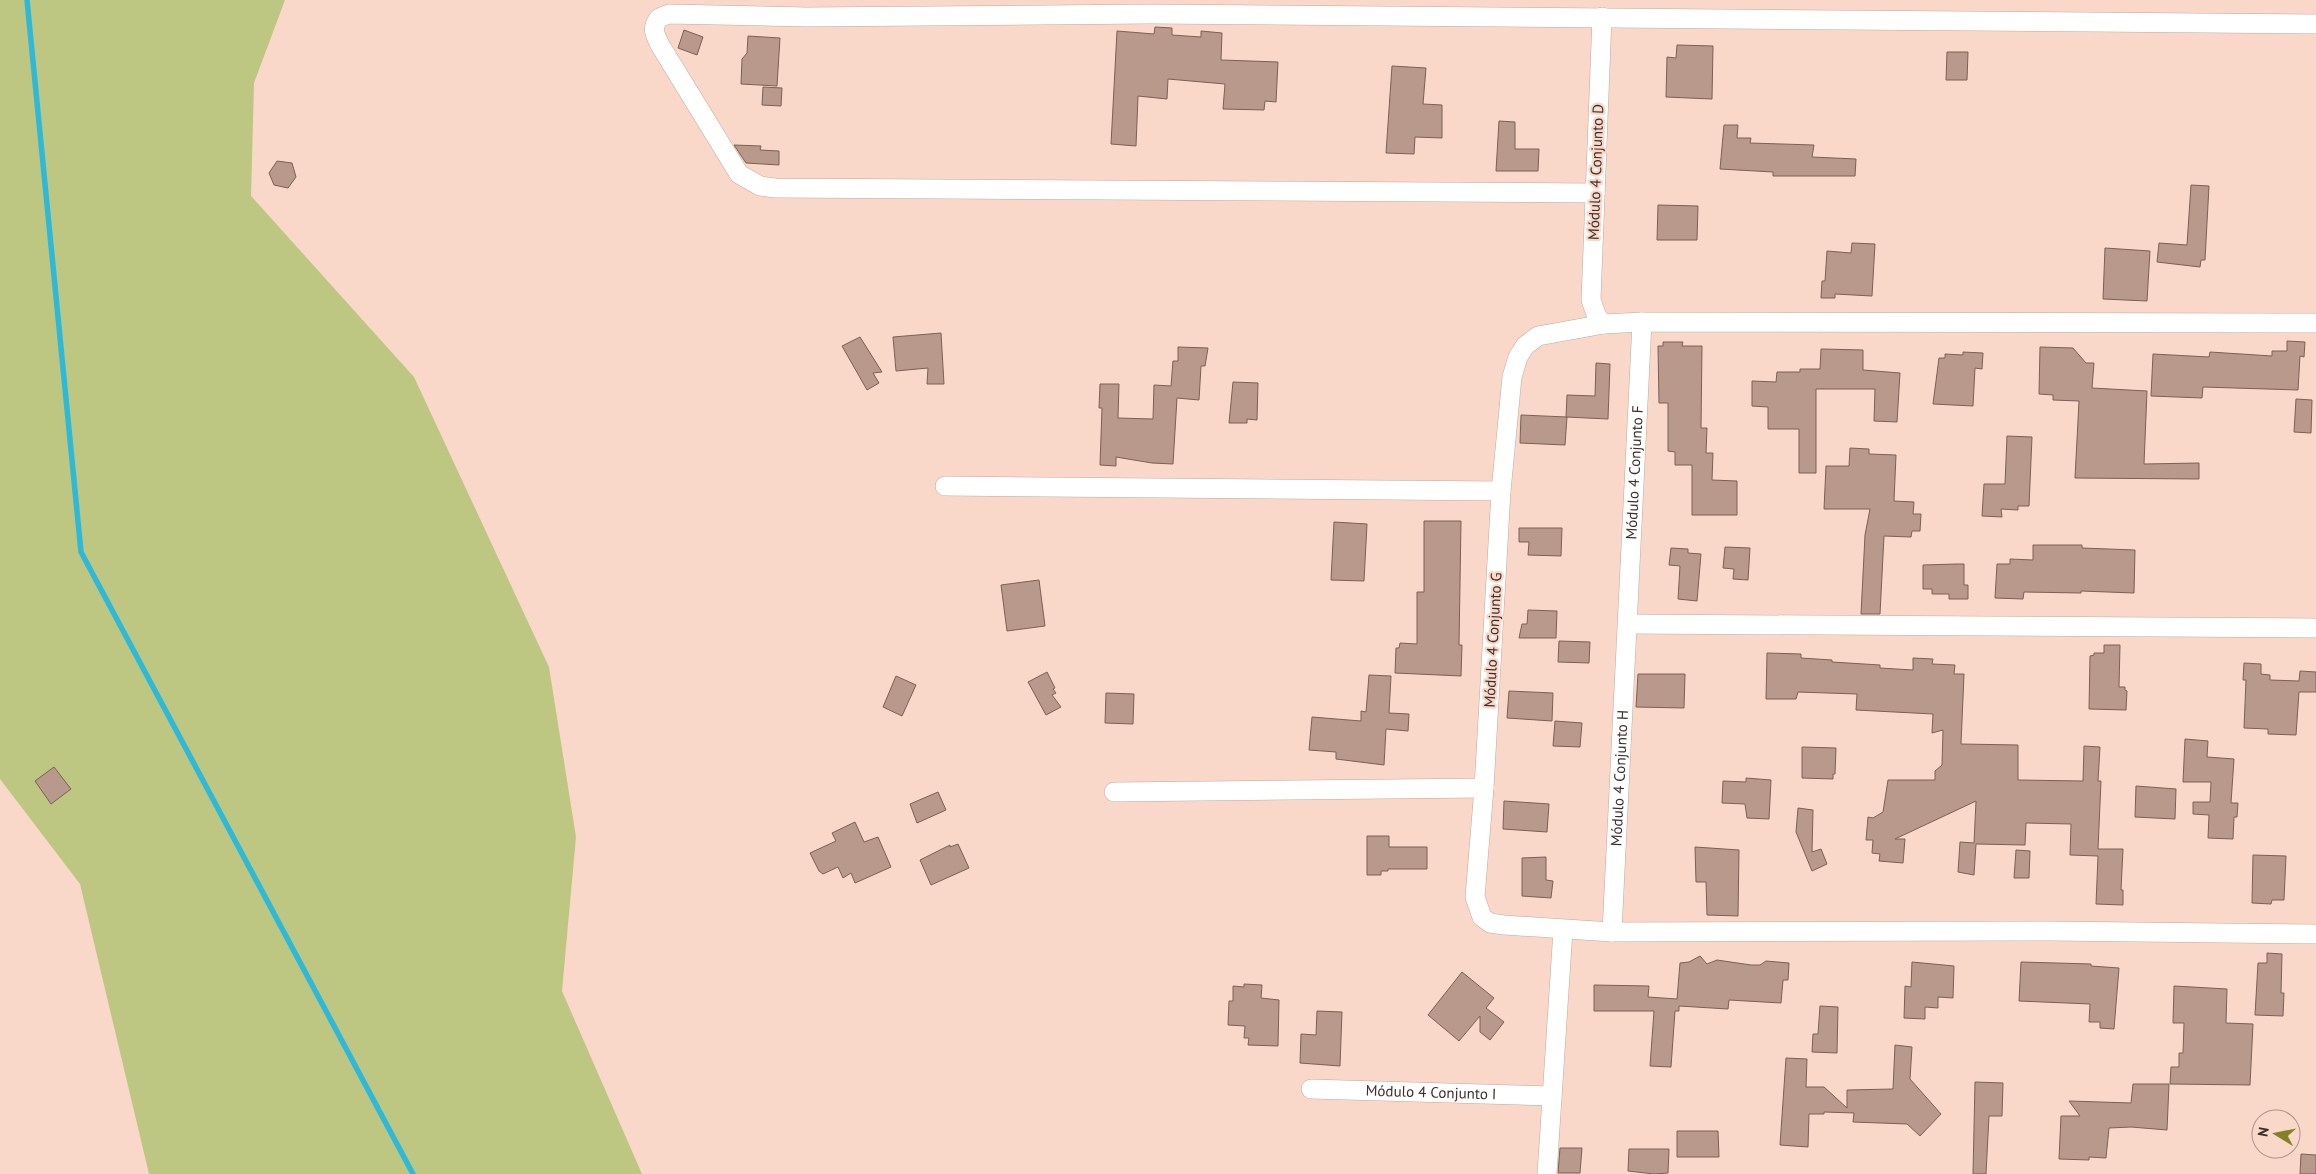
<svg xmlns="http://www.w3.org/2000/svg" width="2316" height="1174" viewBox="0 0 2316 1174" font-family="'PT Sans',sans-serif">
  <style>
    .green { fill: #bdc781 }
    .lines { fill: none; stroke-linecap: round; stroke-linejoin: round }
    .stream { stroke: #30b9d7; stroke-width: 5.5 }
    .building { fill: #b8998c; stroke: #7c6054 }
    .minor-casing { stroke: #c6a799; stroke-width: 20 }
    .minor { stroke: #fff; stroke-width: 19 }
    .labels { text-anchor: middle; stroke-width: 4.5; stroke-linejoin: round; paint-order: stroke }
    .street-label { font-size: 15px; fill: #3a2e29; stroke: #f9d8ca }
  </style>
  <rect width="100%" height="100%" fill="#f9d8ca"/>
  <path class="green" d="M0,0H285L254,83L251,196L414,377L549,667L576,837L562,991L642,1174H149L80,884L0,779Z"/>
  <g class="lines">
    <path class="stream" d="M27,0L81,552L413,1174"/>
  </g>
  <g class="building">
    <path d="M1155,27L1172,28V35L1201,37V31L1222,33L1221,60L1278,62L1276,102L1265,101L1264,110L1223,109L1225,84L1168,79L1167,99L1138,96L1136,146L1111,144L1117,31L1154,34Z"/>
    <path d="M684,30L703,37L697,55L678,48Z"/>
    <path d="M748,36L780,38L777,86L741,84L742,59L747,53Z"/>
    <path d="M1677,45L1713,46L1712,99L1666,97L1667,57L1676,58Z"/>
    <path d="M1947,52H1968L1967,80H1946Z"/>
    <path d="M1392,66L1426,68L1423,104L1442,105V138L1415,137L1414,154L1386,153Z"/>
    <path d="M763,87L782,88L781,106L762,105Z"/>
    <path d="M1499,121L1515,122V149H1539L1538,171H1496Z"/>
    <path d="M1724,125H1738L1737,138H1751L1750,143L1814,145L1812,157L1856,159L1855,176H1773V172L1720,169Z"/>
    <path d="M734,145L761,146L760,150L779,151V165L746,163Z"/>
    <path d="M277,161L292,163L296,177L288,188L274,185L269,173Z"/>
    <path d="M2191,185L2209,186L2205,260H2201L2200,267L2157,262L2159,243L2187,245Z"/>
    <path d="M1658,205L1698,206L1697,240H1657Z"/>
    <path d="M1852,243L1875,244L1872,296L1835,294V298H1821L1822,281H1825L1827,251L1851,253Z"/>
    <path d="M2105,248L2150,251L2147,301L2103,299Z"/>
    <path d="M941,333L944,384H927L928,368L896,371L893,337Z"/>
    <path d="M860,337L882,372L873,373L879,383L867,390L842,346Z"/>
    <path d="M2287,341L2305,342L2304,357L2300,356L2298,390L2203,387L2202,398L2151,396L2153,354L2209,357L2210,352L2272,356V351H2287Z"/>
    <path d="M1663,342H1683L1682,346H1702L1701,428H1707L1706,453H1713L1712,480L1737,481V515H1692V465H1675V452L1668,451V403H1659L1658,346H1663Z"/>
    <path d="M1178,347L1208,348L1205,366H1201L1199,400L1177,398L1173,464L1152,463L1116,457V466L1100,465L1102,408H1099L1100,384H1119L1118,418L1153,419L1154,385L1171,386L1173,361H1178Z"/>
    <path d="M2040,347L2073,348L2086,363H2094L2092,388L2147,391L2144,464L2199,463V479L2075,478L2079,401L2053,400V395L2039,394Z"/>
    <path d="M1821,349L1863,350V370L1900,373L1897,422L1874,421L1875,389H1816V473H1799V429H1768V407L1752,406V381L1776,382L1777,372H1800V369H1820Z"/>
    <path d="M1963,352L1983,353L1982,369L1975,368L1973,406L1933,404L1939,358H1945V354L1963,355Z"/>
    <path d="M1596,363L1610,364L1608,419L1566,417L1567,395L1595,396Z"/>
    <path d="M1233,382L1258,383L1257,420L1247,419V423H1229Z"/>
    <path d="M2296,399L2312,400L2311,433L2294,432Z"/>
    <path d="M1521,415L1567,417L1565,445L1520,443Z"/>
    <path d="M2007,436L2032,437L2029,506H2018V510L2001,509L2002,517L1982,516L1984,484H2005Z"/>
    <path d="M1850,448L1869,449V454L1896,455L1894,501L1914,502L1913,514H1921L1920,531H1912L1911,537L1884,536L1880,614H1861L1865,535L1870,509H1824L1826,466H1849Z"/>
    <path d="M1424,521H1461L1459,645H1462L1461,676L1395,673L1396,648H1399L1400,643L1417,644V592H1424Z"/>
    <path d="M1334,522L1367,524L1364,581L1331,580Z"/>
    <path d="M1519,528H1562L1561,556L1528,555L1529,542H1519Z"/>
    <path d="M2033,545H2082V548L2135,550L2134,593L2081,591V593L2024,592L2023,599L1995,598L1997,564H2010V559L2033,560Z"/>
    <path d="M1725,547L1750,548L1748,580L1733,579L1734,569L1723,568Z"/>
    <path d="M1671,548L1688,549V553L1701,554L1697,601L1678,599L1680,566L1669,565Z"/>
    <path d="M1956,564H1964V585H1968V599H1949V594H1932V589H1923V565Z"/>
    <path d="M1039,580L1045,626L1007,631L1001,585Z"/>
    <path d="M1528,610L1557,611L1556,638H1519L1522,624H1527Z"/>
    <path d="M1559,641L1590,642L1589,663L1558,662Z"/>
    <path d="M2104,645H2120L2119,687H2125V690L2127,691L2126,710L2089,709L2090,656L2094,655V653H2104Z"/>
    <path d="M1767,653L1801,654V658L1832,660V662L1880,665V668L1913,670V658L1933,659L1932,664L1955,665L1954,674H1964L1961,744L2018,745V780L2083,781L2084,746L2100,747L2098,781H2101L2098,849H2123L2121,890H2123V905L2096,904L2098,856L2070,855L2071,824L2026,823L2025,845L1976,844L1974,875L1958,872L1960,842L1974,843L1976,801L1895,839H1905L1903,863L1879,861L1880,854L1872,853L1873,840H1866L1868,817L1873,818L1883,812L1888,780H1935V771L1942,765L1943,730L1932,733L1933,714L1856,710L1857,694L1798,692L1796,699H1766Z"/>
    <path d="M2244,663L2261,664V674L2270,675V680L2299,681L2300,671L2316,672V692H2299L2296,735L2268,734V729L2244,728L2246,680H2243Z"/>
    <path d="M1047,672L1055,688L1053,689L1056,693L1052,695L1061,707L1046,715L1028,682Z"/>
    <path d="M1638,674H1685L1684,708L1636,707Z"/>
    <path d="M1369,675L1391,676L1389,713L1409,714L1408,731L1386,729L1384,765L1336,759V752L1309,750L1312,717L1361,721V711L1366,712Z"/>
    <path d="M896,676L916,685L902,716L883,707Z"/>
    <path d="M1509,691L1553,693L1552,721L1507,718Z"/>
    <path d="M1106,693L1134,694L1133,724L1105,723Z"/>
    <path d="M1555,721L1582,723L1580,747L1553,746Z"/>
    <path d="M2185,739L2208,741L2207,757L2234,759L2231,803H2238L2237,817H2234L2233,839L2208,838L2209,815L2193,814V802H2210L2211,782H2183Z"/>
    <path d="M1802,747L1836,748L1835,774H1833V779L1802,778Z"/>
    <path d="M54,767L71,789L51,804L35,781Z"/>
    <path d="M1746,778L1771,780L1769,819L1747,818L1745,804L1722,803L1723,781L1746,782Z"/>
    <path d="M2136,786L2176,789L2175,819L2135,817Z"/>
    <path d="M938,792L946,810L917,823L910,804Z"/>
    <path d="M1504,801L1549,804L1547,832L1503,829Z"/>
    <path d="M1798,808L1813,810L1812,852L1821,849L1827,864L1812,871L1796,832Z"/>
    <path d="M855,822L864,842L878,837L891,867L855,883L851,873L843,878L838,867L823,874L819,871L810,853L836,841L832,833Z"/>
    <path d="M1367,836H1389V847H1427V869H1388V871H1381V875H1367Z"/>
    <path d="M958,844L969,868L931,885L920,860L950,845V847Z"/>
    <path d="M1695,847L1739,850L1738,916L1707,915L1706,882H1696Z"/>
    <path d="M2016,850L2030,851L2029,878H2014Z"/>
    <path d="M2253,855L2286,856L2284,900H2272L2271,904L2252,903Z"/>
    <path d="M1546,857V880L1553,881L1551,898L1522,896V858Z"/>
    <path d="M2267,953L2282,954L2281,993H2284L2283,1016L2255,1015L2258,963H2267Z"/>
    <path d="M1700,956L1707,964L1717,960L1751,965H1760L1766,961L1789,963L1788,980H1783L1781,1003L1729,1000L1728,1009L1679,1006V1011H1675L1671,1067L1650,1066L1654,1011H1594V985L1649,986L1648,997L1677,999L1680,963L1689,962Z"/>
    <path d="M1912,962L1954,966L1953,998L1938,997V1008L1925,1007V1019L1904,1018L1905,986L1911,987Z"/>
    <path d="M2021,962L2091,964V966L2119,968L2114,1029L2100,1028V1022H2089L2090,1004L2019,1001Z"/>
    <path d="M1462,972L1494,998L1486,1008L1504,1022L1490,1040L1480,1032V1016L1459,1041L1428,1015Z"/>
    <path d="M1244,984L1262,985L1261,998L1279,1000L1278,1046L1248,1045L1249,1038H1244L1245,1026L1228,1025L1229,1001H1233V986L1244,987Z"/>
    <path d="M2174,986L2227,989L2226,1023L2253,1024L2250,1085L2170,1084L2171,1067H2179V1053H2183L2184,1023H2173Z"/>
    <path d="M1820,1006L1838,1007L1837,1053L1812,1052L1813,1034H1818Z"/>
    <path d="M1317,1011L1342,1012L1340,1066L1300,1063L1301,1034L1316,1035Z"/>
    <path d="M1895,1045L1912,1047L1910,1079L1941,1114L1920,1136L1907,1124L1853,1122L1854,1113L1824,1112V1114H1809L1808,1147L1780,1145L1786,1058L1807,1059L1806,1087H1824L1847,1108V1090L1893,1089Z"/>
    <path d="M1975,1082L2003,1083L2002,1116H1989L1986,1174H1973Z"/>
    <path d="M2133,1084H2169L2167,1130L2131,1127L2109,1128L2106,1158L2089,1157V1160L2059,1159L2061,1116H2080L2069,1101L2131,1103Z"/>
    <path d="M1677,1131H1718L1719,1157H1677Z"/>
    <path d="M1560,1148H1582L1580,1173H1558Z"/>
    <path d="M1629,1149H1669L1668,1173L1654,1174L1628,1171Z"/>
    <path d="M2301,1154L2316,1155V1174H2300Z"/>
  </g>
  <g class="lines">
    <g class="minor-casing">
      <g id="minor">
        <path d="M1602,17L1591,300L1597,317L1604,324"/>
        <path d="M1595,193L775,188L760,186L739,174L660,45C655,35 651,28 659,18L669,14L807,17L1150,14L2316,24"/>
        <path d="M2316,323L1642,322L1604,324L1538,336L1525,346L1518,357L1512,377L1501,491L1484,788L1475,897L1482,917L1490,923L1504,925L1612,932L2049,931L2316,934"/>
        <path d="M945,486L1501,491"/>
        <path d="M1628,624L2316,628"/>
        <path d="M1114,792L1484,788"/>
        <path id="s1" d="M1612,932L1642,322"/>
        <path id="s2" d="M1311,1089L1552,1096"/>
        <path d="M1547,1174L1563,930"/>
      </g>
    </g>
    <use href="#minor" class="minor"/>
  </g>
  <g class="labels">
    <g class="street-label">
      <text transform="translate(1596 172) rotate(-88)" y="5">Módulo 4 Conjunto D</text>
      <text dy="5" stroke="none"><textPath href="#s1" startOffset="460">Módulo 4 Conjunto F</textPath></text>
      <text transform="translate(1493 640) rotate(-87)" y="5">Módulo 4 Conjunto G</text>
      <text dy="5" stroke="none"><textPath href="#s1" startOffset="154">Módulo 4 Conjunto H</textPath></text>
      <text dy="5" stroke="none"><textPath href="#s2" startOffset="120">Módulo 4 Conjunto I</textPath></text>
    </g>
  </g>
  <g transform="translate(2276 1134) rotate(280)"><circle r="24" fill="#f9d8ca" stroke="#ad948a"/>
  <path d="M0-4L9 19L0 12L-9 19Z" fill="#848028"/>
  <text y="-8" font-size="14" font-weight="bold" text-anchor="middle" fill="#3a2e29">N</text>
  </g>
</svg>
